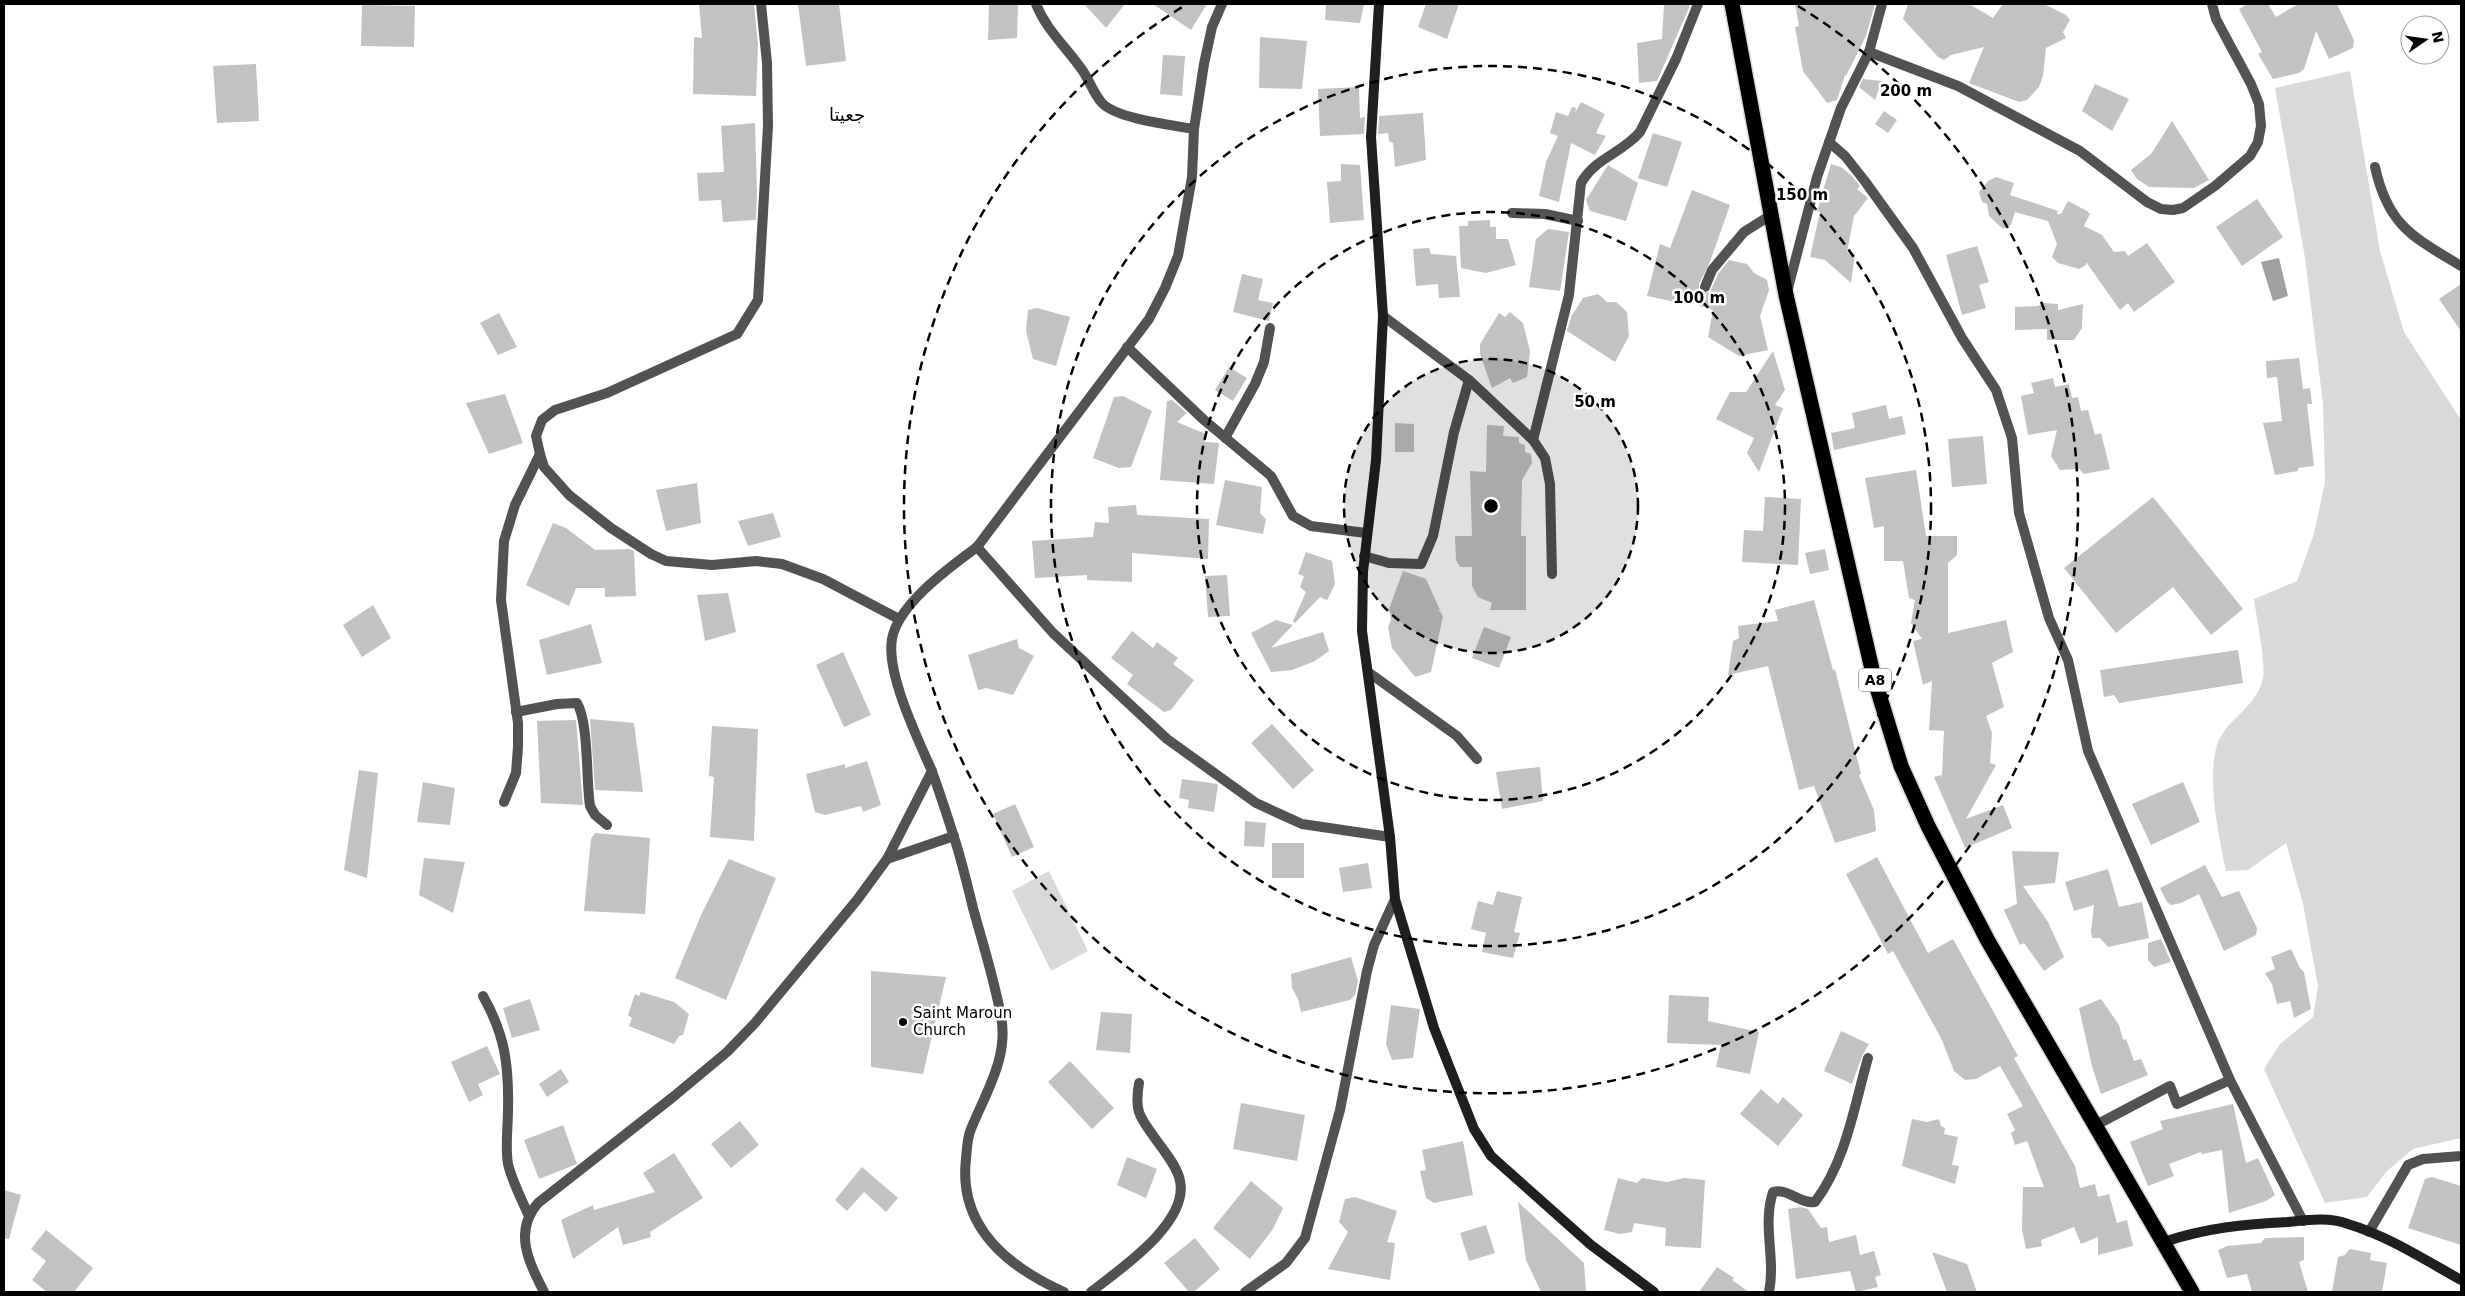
<svg xmlns="http://www.w3.org/2000/svg" width="2465" height="1296" viewBox="0 0 2465 1296" font-family="'DejaVu Sans',Vazirmatn,sans-serif">
  <style>
    .green { fill: #d9d9d9 }
    .water { fill: #a0a0a0 }
    .building { fill: #c2c2c2 }
    .lines { fill: none; stroke-linecap: round; stroke-linejoin: round }
    .highway-casing { stroke: #dbdbdb; stroke-width: 18 }
    .lane { stroke: #525252; stroke-width: 10 }
    .street { stroke: #525252; stroke-width: 10 }
    .secondary { stroke: #1f1f1f; stroke-width: 10 }
    .highway { stroke: #000; stroke-width: 15 }
    .ring { fill: none; stroke: #000; stroke-width: 2.5; stroke-dasharray: 9 6 }
    .poi-dot { fill: #000; stroke: #fff; stroke-width: 2 }
    .labels { text-anchor: middle; stroke-width: 5; stroke-linejoin: round; paint-order: stroke }
    .shield { fill: #fff; stroke: #4c4c4c; stroke-width: 1 }
    .shield-label { font-size: 14px; font-weight: bold; fill: #000 }
    .poi-label { font-size: 15px; fill: #000; stroke: #fff; text-anchor: start }
    .quarter-label { font-size: 18px; fill: #000; stroke: #fff }
    .centre { fill: #000; stroke: #fff; stroke-width: 2.5 }
    .ring-label { font-size: 15px; text-anchor: middle; font-weight: bold; fill: #000; stroke: #fff; stroke-width: 5; stroke-linejoin: round; paint-order: stroke }
  </style>
  <rect width="100%" height="100%" fill="#fff"/>
  <g class="green">
    <path d="M2350,71L2380,251L2404,332L2461,420V1138L2413,1149L2387,1171L2367,1197L2325,1203L2264,1069L2280,1044L2313,1017L2318,986L2303,904L2286,843L2248,870L2226,871C2219,837 2201,758 2225,730C2239,713 2258,701 2263,678C2266,663 2256,616 2254,599L2297,581L2314,534L2325,482L2323,404L2305,258L2275,88Z"/>
    <path d="M1049,871L1088,951L1051,971L1012,891Z"/>
  </g>
  <path class="water" d="M2279,258L2288,296L2273,301L2261,262Z"/>
  <g class="building">
    <path d="M699,4H754L758,44L756,96L693,94L694,37L702,38Z"/>
    <path d="M798,4H839L846,61L806,66Z"/>
    <path d="M989,4H1018L1017,38L988,40Z"/>
    <path d="M1084,4H1125L1106,28Z"/>
    <path d="M1153,4H1207L1191,30Z"/>
    <path d="M1326,4H1364L1360,23L1325,20Z"/>
    <path d="M1426,4H1459L1447,39L1418,27Z"/>
    <path d="M1664,4H1689V8L1657,81L1639,83L1637,43L1662,39Z"/>
    <path d="M1795,4H1875L1866,36L1846,76L1845,75L1837,100L1827,103L1803,71L1795,27L1799,26Z"/>
    <path d="M1908,4H1969L1993,18L2003,4H2044L2066,15L2070,20L2063,32L2066,38L2046,48L2043,76L2039,87L2027,100L2019,102L1969,83L1984,47L1951,55L1944,60L1938,57L1903,19Z"/>
    <path d="M2248,4H2268L2276,17L2298,4H2337L2354,40L2353,48L2329,59L2316,31L2304,69L2299,73L2273,79L2258,54L2262,52L2239,9Z"/>
    <path d="M362,5L415,6L414,47L361,46Z"/>
    <path d="M1260,37L1307,41L1302,89L1259,88Z"/>
    <path d="M1163,55L1185,56L1182,96L1160,94Z"/>
    <path d="M256,64L259,121L217,123L213,66Z"/>
    <path d="M1863,79L1882,81L1875,100L1859,87Z"/>
    <path d="M2095,84L2129,99L2112,131L2082,111Z"/>
    <path d="M1359,87L1360,118L1365,117L1364,134L1320,136L1318,89Z"/>
    <path d="M1581,102L1605,114L1596,133L1606,136L1595,155L1571,143L1559,202L1539,196L1546,162L1558,136L1550,133L1556,112L1568,116L1572,107L1576,108L1575,113Z"/>
    <path d="M1884,111L1897,120L1888,133L1875,124Z"/>
    <path d="M1423,113L1426,160L1395,167L1393,143L1389,141L1388,133L1378,134L1379,116Z"/>
    <path d="M2172,121L2209,180L2194,188L2149,187L2137,179L2131,170L2151,154Z"/>
    <path d="M755,123L757,192L756,220L723,222L721,200L699,201L697,173L724,172L721,126Z"/>
    <path d="M1653,133L1682,142L1667,187L1638,178Z"/>
    <path d="M1341,164L1360,165L1364,220L1330,223L1327,182L1341,181Z"/>
    <path d="M1831,164L1841,167L1852,176L1860,186L1857,189L1868,198L1854,216L1847,252L1855,254L1851,283L1825,260L1810,257L1820,212L1817,211Z"/>
    <path d="M1608,165L1638,183L1626,221L1590,211L1586,200Z"/>
    <path d="M1996,177L2014,183L2010,195L2058,211L2057,214H2061L2068,201L2087,211L2090,214L2084,226L2102,235L2114,252L2125,251L2128,256L2147,243L2175,282L2134,312L2128,303L2120,310L2086,262V265L2079,269L2058,263L2052,257L2057,244L2048,221L2015,212L2011,225L2003,229L1989,216L1987,204L1982,202L1979,192L1988,181Z"/>
    <path d="M1692,190L1730,205L1710,262L1699,284V291L1703,293L1710,292L1718,274L1729,260L1747,264L1754,273L1767,280L1769,290L1760,316L1768,350L1739,356L1708,337L1713,310L1678,299L1675,302L1647,296L1660,244L1670,248Z"/>
    <path d="M2257,199L2283,237L2242,266L2216,227Z"/>
    <path d="M1490,220V227H1496V239H1508L1516,265L1486,273L1461,268L1459,226H1468V221Z"/>
    <path d="M1548,229L1569,232L1560,291L1529,287L1536,239Z"/>
    <path d="M1977,246L1989,282L1979,285L1986,308L1962,315L1946,255Z"/>
    <path d="M1429,248L1431,254L1456,256L1460,297L1439,298L1438,284L1416,286L1413,249Z"/>
    <path d="M1242,274L1263,279L1258,300L1273,303L1269,321L1233,312Z"/>
    <path d="M2461,284V331L2439,299Z"/>
    <path d="M1598,294L1607,302H1616L1627,312L1629,336L1615,362L1567,331L1571,317L1583,298Z"/>
    <path d="M2043,303L2058,304V310L2083,304L2082,328L2074,340H2047V329L2015,330V307L2038,306Z"/>
    <path d="M1037,308L1070,317L1056,366L1033,359L1026,331L1028,310Z"/>
    <path d="M1510,312L1523,323L1530,351L1527,377L1513,383L1510,378L1492,388L1480,354V344L1499,313L1505,317Z"/>
    <path d="M499,313L517,347L498,355L480,323Z"/>
    <path d="M1773,351L1785,390L1775,405L1783,408L1759,472L1747,453L1754,438L1716,419L1730,392H1746Z"/>
    <path d="M2299,358L2303,389L2310,388L2312,404H2307L2314,466L2298,468V471L2275,475L2263,423L2282,421L2277,377L2267,378L2266,361Z"/>
    <path d="M1229,367L1247,378L1233,401L1215,390Z"/>
    <path d="M2053,378L2055,387L2069,384L2072,398L2078,397L2081,411L2088,410L2095,435L2101,433L2110,469L2084,474L2079,469L2060,470L2051,456L2057,430L2028,435L2021,396L2034,393L2031,383Z"/>
    <path d="M505,394L523,443L489,454L466,403Z"/>
    <path d="M1123,396L1152,411L1131,467L1119,468L1093,458L1114,397Z"/>
    <path d="M1172,400L1187,413L1177,422L1206,434L1205,442L1219,443L1214,484L1160,480L1167,401Z"/>
    <path d="M1886,405L1889,419L1902,416L1906,434L1834,450L1831,433L1855,428L1852,413Z"/>
    <path d="M1395,423L1414,424V452H1395Z"/>
    <path d="M1487,425L1504,426L1503,436L1519,437V443L1525,445V452L1531,454L1532,463L1522,480L1521,536H1526V610H1490L1492,603L1478,597L1472,586V567H1460L1456,560L1455,536H1472L1470,471L1486,472Z"/>
    <path d="M1983,436L1987,484L1952,487L1948,439Z"/>
    <path d="M1916,470L1926,536H1957V555L1948,563V633L2006,620L2013,652L1992,663L2004,707L1986,716L1992,733L1990,763L1996,765L1966,819L2003,805L2012,828L1965,848L1934,777L1942,775L1944,731L1929,730L1932,681L1923,685L1913,641L1922,639L1911,623L1915,600L1909,598L1903,561H1884V526L1874,528L1865,478Z"/>
    <path d="M1225,480L1262,487L1260,513L1266,519L1263,534L1216,525Z"/>
    <path d="M697,483L701,523L666,531L656,490Z"/>
    <path d="M1765,497L1801,499L1798,565L1742,562L1744,530L1763,531Z"/>
    <path d="M2153,497L2243,609L2211,635L2173,587L2116,633L2064,568Z"/>
    <path d="M1136,505L1137,515L1209,519L1208,559L1132,553V582L1087,580V575L1035,578L1032,541L1093,537L1095,522L1109,523L1108,507Z"/>
    <path d="M773,513L781,537L748,546L738,521Z"/>
    <path d="M553,523L566,528L595,550L630,549L634,551L636,596L605,597V588H576L569,606L526,585Z"/>
    <path d="M1825,549L1829,570L1810,574L1805,553Z"/>
    <path d="M1306,552L1332,561L1335,584L1327,600L1320,597L1295,623L1293,621L1306,592L1300,587L1304,576L1298,574Z"/>
    <path d="M1403,571L1426,579L1440,610H1437L1440,611L1443,616L1431,672L1415,677L1392,648L1388,627L1391,620L1389,609Z"/>
    <path d="M1227,575L1230,616L1208,617L1205,576Z"/>
    <path d="M728,593L736,632L705,641L697,595Z"/>
    <path d="M1814,600L1833,670L1835,669L1861,774L1859,775L1874,810L1876,831L1835,843L1814,786L1799,790L1768,666L1728,675L1733,641L1739,638L1738,626L1778,621L1775,610Z"/>
    <path d="M373,605L391,638L362,657L343,625Z"/>
    <path d="M1276,620L1293,625L1271,648L1323,632L1329,651L1315,661L1292,670L1271,672L1251,633Z"/>
    <path d="M591,624L602,663L547,675L539,640Z"/>
    <path d="M1484,627L1511,637L1499,668L1472,658Z"/>
    <path d="M1132,631L1153,648L1157,642L1178,658L1173,664L1194,680L1171,710L1164,712L1127,684L1133,675L1111,658Z"/>
    <path d="M1017,639L1019,648L1034,656L1013,695L986,688L978,690L968,655Z"/>
    <path d="M2238,650L2243,683L2119,703L2114,695L2104,697L2100,670Z"/>
    <path d="M843,652L871,715L844,727L816,665Z"/>
    <path d="M590,719L634,723L643,792L595,790Z"/>
    <path d="M576,720L583,805L541,803L537,721Z"/>
    <path d="M1272,724L1314,770L1293,789L1251,743Z"/>
    <path d="M712,726L758,729L754,841L710,837L714,777L709,776Z"/>
    <path d="M867,761L881,805L863,812L861,806L825,815L815,812L806,774L845,764V768Z"/>
    <path d="M1540,767L1543,801L1502,809L1496,772Z"/>
    <path d="M359,770L378,773L367,878L344,870Z"/>
    <path d="M1182,779L1218,784L1214,812L1188,808L1189,800L1179,798Z"/>
    <path d="M423,782L455,788L450,825L417,822Z"/>
    <path d="M2183,782L2200,822L2151,845L2132,804Z"/>
    <path d="M1015,804L1034,847L1012,857L993,814Z"/>
    <path d="M1245,821L1266,823L1264,847L1244,846Z"/>
    <path d="M595,833L650,838L645,914L584,911L591,839Z"/>
    <rect x="1272" y="843" width="32" height="35"/>
    <path d="M2012,851L2059,852L2055,883L2023,886L2048,922L2064,957L2044,971L2024,943L2020,945L2004,910L2017,904Z"/>
    <path d="M1877,857L1928,953L1953,939L2018,1056L2014,1058L2075,1166L2080,1188L2095,1184L2098,1197L2109,1194L2117,1223L2127,1220L2133,1246L2098,1255V1237L2081,1244L2074,1227L2041,1240L2042,1246L2026,1249L2022,1229L2023,1187H2044L2027,1141L2015,1145L2011,1133L2015,1130L2007,1114L2023,1106L2000,1066L1976,1079L1965,1080L1954,1071L1942,1040L1893,951L1888,954L1846,874Z"/>
    <path d="M424,858L465,862L453,913L419,895Z"/>
    <path d="M729,859L776,878L726,1000L675,978L701,915Z"/>
    <path d="M1368,863L1372,888L1343,892L1339,868Z"/>
    <path d="M2205,865L2222,897L2239,891L2257,928L2256,935L2224,951L2199,894L2181,903L2171,905L2167,902L2160,888Z"/>
    <path d="M2108,869L2119,907L2142,902L2149,938L2108,947L2100,938H2092L2091,931L2094,905L2074,911L2065,882Z"/>
    <path d="M1497,891L1522,897L1514,932L1520,933L1513,958L1482,952L1486,933L1471,929L1478,901L1493,905Z"/>
    <path d="M2161,939L2171,962L2154,967L2148,960V943Z"/>
    <path d="M2291,949L2300,968L2304,972L2311,1009L2294,1018L2290,1001L2277,1004L2272,984L2265,973L2275,969L2271,957Z"/>
    <path d="M1351,957L1358,981L1355,995L1350,1000L1301,1012L1298,999L1292,988L1291,974Z"/>
    <path d="M871,971L946,977L923,1074L871,1067Z"/>
    <path d="M641,992L674,1002L689,1014L683,1035L679,1036L674,1044L629,1026L632,1018L628,1015L635,994L639,996Z"/>
    <path d="M1669,995L1709,997L1708,1021L1759,1032L1750,1074L1716,1067L1721,1045L1667,1043Z"/>
    <path d="M530,999L540,1030L512,1038L503,1008Z"/>
    <path d="M2101,999L2119,1025L2123,1040L2126,1039L2134,1061L2141,1059L2148,1075L2101,1094L2092,1066L2079,1008Z"/>
    <path d="M1391,1005L1420,1009L1413,1058L1392,1060L1386,1044Z"/>
    <path d="M1101,1012L1132,1014L1130,1053L1096,1050Z"/>
    <path d="M1841,1031L1869,1044L1862,1056L1852,1084L1824,1071Z"/>
    <path d="M487,1046L500,1074L478,1084L483,1095L469,1102L451,1062Z"/>
    <path d="M1070,1061L1114,1108L1092,1129L1048,1082Z"/>
    <path d="M561,1069L569,1082L547,1097L539,1084Z"/>
    <path d="M1761,1089L1778,1104L1783,1097L1803,1115L1778,1146L1740,1114Z"/>
    <path d="M1241,1103L1305,1115L1297,1161L1233,1149Z"/>
    <path d="M2233,1104L2246,1163L2258,1158L2275,1195L2266,1201L2229,1213L2222,1150L2202,1154L2201,1152L2169,1164L2174,1176L2148,1186L2130,1142L2163,1129L2160,1121Z"/>
    <path d="M1912,1119L1927,1122L1939,1119L1941,1126L1945,1128L1944,1134L1958,1137L1952,1165L1959,1166L1955,1184L1902,1166Z"/>
    <path d="M740,1121L759,1145L731,1168L711,1144Z"/>
    <path d="M563,1125L577,1164L539,1179L524,1140Z"/>
    <path d="M1463,1141L1473,1195L1434,1203L1426,1198L1420,1171L1426,1170L1422,1150Z"/>
    <path d="M674,1153L703,1198L650,1232L651,1237L623,1245L618,1227L573,1259L561,1220L593,1205L594,1210L655,1192L643,1173Z"/>
    <path d="M1127,1157L1157,1169L1146,1198L1117,1185Z"/>
    <path d="M862,1167L898,1198L886,1212L864,1192L847,1211L835,1200Z"/>
    <path d="M2432,1177L2461,1186V1245L2408,1228L2425,1179Z"/>
    <path d="M1618,1178L1637,1183L1642,1178L1667,1182L1684,1178L1705,1180L1701,1248L1665,1246L1666,1228L1634,1223L1632,1232L1620,1234L1604,1230Z"/>
    <path d="M1251,1181L1283,1208L1273,1229L1250,1259L1213,1228Z"/>
    <path d="M4,1190L21,1195L9,1239L4,1238Z"/>
    <path d="M1355,1197L1397,1211L1387,1242L1395,1243L1390,1280L1328,1269L1348,1232L1339,1222L1345,1199Z"/>
    <path d="M1518,1202L1584,1263L1586,1292H1541L1526,1260Z"/>
    <path d="M1801,1207L1808,1209L1821,1228L1827,1227L1829,1242L1856,1235L1860,1255L1874,1251L1881,1275L1875,1277L1878,1287L1856,1292L1850,1271L1796,1279L1788,1209Z"/>
    <path d="M1486,1225L1495,1253L1469,1261L1460,1233Z"/>
    <path d="M46,1230L93,1268L74,1292H47L32,1280L46,1261L31,1249Z"/>
    <path d="M2304,1237V1260L2299,1262L2308,1292H2252L2247,1274L2227,1278L2218,1250L2227,1246L2261,1243L2265,1238Z"/>
    <path d="M1195,1238L1220,1269L1194,1292H1189L1164,1263Z"/>
    <path d="M2350,1249L2371,1253L2370,1260L2387,1263L2382,1292H2332L2338,1257L2345,1255Z"/>
    <path d="M1932,1252L1967,1264L1977,1292H1947Z"/>
    <path d="M1717,1267L1734,1278L1732,1280L1749,1292H1699Z"/>
  </g>
  <g class="lines">
    <g class="highway-casing">
      <path id="highway" d="M1732,4L1786,295L1874,678L1901,766L1928,826L1988,941L2192,1292"/>
    </g>
    <g class="lane">
      <path d="M2375,167C2388,226 2413,237 2461,266"/>
      <path d="M1705,287L1712,270L1744,232L1771,215"/>
      <path d="M2096,1125L2170,1086L2177,1104L2230,1080"/>
    </g>
    <g class="street">
      <path d="M761,4L767,63L768,126L758,300L737,334L607,393L555,410L542,420L536,436L540,454L544,467L569,495L611,528L651,554L666,561L712,565L756,561L782,564L823,579L899,619"/>
      <path d="M1036,4C1046,29 1064,45 1080,67C1089,78 1092,92 1102,103C1117,119 1172,125 1194,129"/>
      <path d="M1869,52L1958,86L2080,151L2147,202L2161,209L2173,210L2183,208L2215,186L2250,156L2258,142L2261,126L2259,104L2251,84L2216,19L2212,4"/>
      <path d="M1829,142L1845,156L1864,180L1913,248L1962,338L1996,390L2012,438L2019,513L2049,618L2068,660L2088,751L2230,1080L2303,1221"/>
      <path d="M1512,213L1545,214L1578,221"/>
      <path d="M1787,292L1817,177L1841,108L1869,52L1882,4"/>
      <path d="M1383,316L1469,380L1533,440L1545,458L1550,484L1552,574"/>
      <path d="M1127,347L1204,420L1271,476L1293,516L1311,526L1366,533"/>
      <path d="M1225,438L1255,384L1264,362L1270,328"/>
      <path d="M1533,440L1569,295L1581,183C1595,158 1621,154 1640,132L1676,59L1698,4"/>
      <path d="M977,547L1053,633L1167,739L1256,803L1302,824L1390,837"/>
      <path d="M1364,556L1389,563L1421,564L1433,536L1454,432L1469,380"/>
      <path d="M1368,672L1457,736L1477,759"/>
      <path d="M516,712L557,704L577,703C589,723 586,781 590,806L595,815L607,825"/>
      <path d="M504,802L516,773L518,747V723L501,600L504,541L515,505L540,454"/>
      <path d="M887,859L954,836"/>
      <path d="M483,996C505,1035 509,1065 508,1110C508,1128 505,1146 508,1164C512,1181 521,1198 528,1214"/>
      <path d="M2369,1232L2408,1165L2423,1159L2461,1156"/>
      <path d="M544,1292C529,1262 513,1232 538,1203L673,1097L727,1052L755,1023L857,900L887,859L932,771"/>
      <path d="M1064,1292C1008,1267 958,1227 966,1159C967,1149 967,1138 971,1129C986,1092 1009,1057 1001,1016C994,979 983,944 973,908C967,883 961,858 953,834C946,812 939,790 931,769C917,737 886,673 892,639C898,604 950,567 977,547L1149,319L1165,288L1178,256L1192,177L1194,129L1204,64L1212,27L1222,4"/>
      <path d="M1091,1292C1120,1269 1189,1223 1180,1181C1178,1168 1165,1152 1157,1141C1140,1117 1134,1113 1139,1083"/>
      <path d="M1245,1292L1286,1263L1305,1238L1340,1110L1367,971L1374,945L1395,899"/>
      <path d="M1769,1292C1776,1259 1762,1225 1773,1192C1788,1188 1800,1204 1815,1202C1846,1161 1854,1107 1868,1058"/>
    </g>
    <g class="secondary">
      <path d="M1379,4L1371,137L1383,316L1376,460L1363,572L1362,631L1390,837L1395,899L1434,1028L1474,1129L1491,1156L1591,1245L1654,1292"/>
      <path d="M2164,1242C2205,1228 2245,1224 2288,1222C2308,1220 2329,1217 2348,1224C2388,1236 2425,1260 2461,1280"/>
    </g>
    <use href="#highway" class="highway"/>
  </g>
  <circle cx="1491" cy="506" r="147" fill="#000" fill-opacity=".12"/>
  <g class="ring">
    <circle cx="1491" cy="506" r="147"/>
    <circle cx="1491" cy="506" r="294"/>
    <circle cx="1491" cy="506" r="440"/>
    <path d="M1798 6A587 587 0 1 1 1184 6"/>
  </g>
  <circle class="poi-dot" cx="903" cy="1022" r="5"/>
  <g class="labels">
    <rect class="shield" x="1859" y="668.5" width="32" height="23" rx="4"/>
    <g class="shield-label">
      <text x="1875" y="685">A8</text>
    </g>
    <g class="poi-label">
      <text x="913" y="1018">Saint Maroun<tspan x="913" dy="17">Church</tspan></text>
    </g>
    <g class="quarter-label">
      <text x="847" y="121">جعيتا</text>
    </g>
  </g>
  <circle cx="1491" cy="506" r="8" class="centre"/>
  <g class="ring-label">
    <text x="1906" y="96">200 m</text>
    <text x="1802" y="200">150 m</text>
    <text x="1699" y="303">100 m</text>
    <text x="1595" y="407">50 m</text>
  </g>
  <rect width="2465" height="1296" fill="none" stroke="#000000" stroke-width="10"/>
  <g transform="translate(2425 40) rotate(77)"><circle r="24" fill="#ffffff" stroke="#999999"/>
  <path d="M0-4L9 19L0 12L-9 19Z" fill="#000000"/>
  <text y="-8" font-size="14" font-weight="bold" text-anchor="middle" fill="#000000">N</text>
  </g>
</svg>
